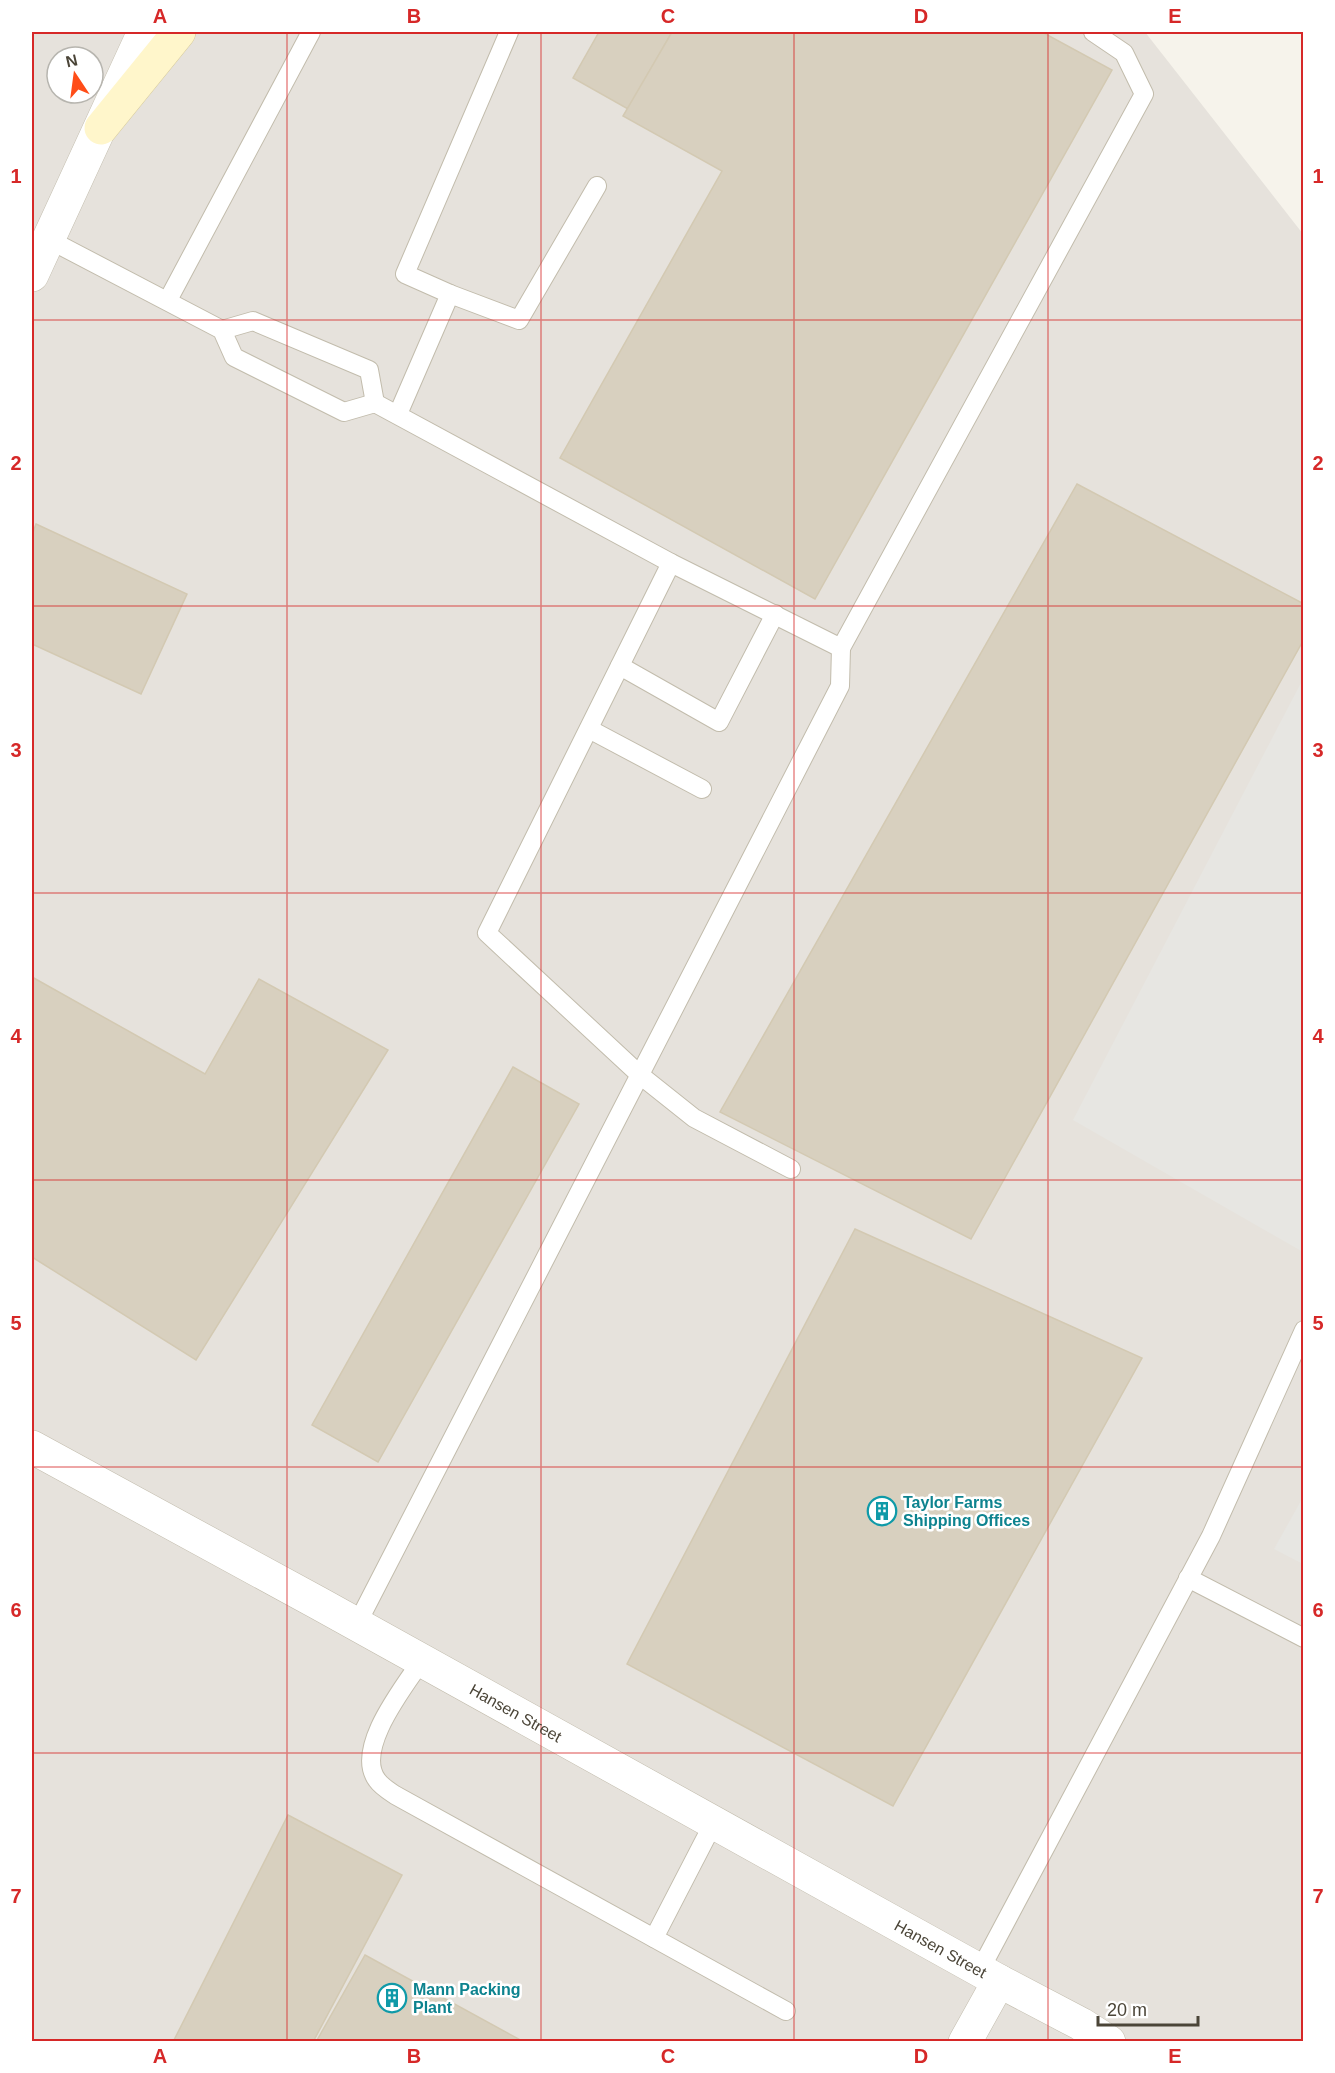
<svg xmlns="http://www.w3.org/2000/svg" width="1335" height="2073" viewBox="0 0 1335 2073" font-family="Arial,sans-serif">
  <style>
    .industrial { fill: #e6e2dc; fill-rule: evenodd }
    .parking { fill: #e7e6e2 }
    .building { fill: #d8d0bf; stroke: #d3c9b2; stroke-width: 1.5 }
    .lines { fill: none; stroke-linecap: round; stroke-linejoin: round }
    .service-casing { stroke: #c2bcac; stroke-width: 20 }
    .minor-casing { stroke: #c2bcac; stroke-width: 34 }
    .tertiary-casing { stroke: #c2bcac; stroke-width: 34 }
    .secondary-casing { stroke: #d7cb99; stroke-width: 34 }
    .service { stroke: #fff; stroke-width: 18 }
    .minor { stroke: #fff; stroke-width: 33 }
    .tertiary { stroke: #fff; stroke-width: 33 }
    .secondary { stroke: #fff6cb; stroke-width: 33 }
    .grid { fill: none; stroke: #d62828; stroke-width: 1.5; stroke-opacity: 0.55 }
    .labels { text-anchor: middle; stroke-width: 5; stroke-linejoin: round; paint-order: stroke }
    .culture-label { font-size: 16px; font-weight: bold; fill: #0d838f; stroke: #fff; text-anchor: start }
    .street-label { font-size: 16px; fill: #4b4538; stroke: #fff }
    .neatline { fill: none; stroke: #d62828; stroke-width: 2 }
    .grid-label { font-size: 20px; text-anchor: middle; font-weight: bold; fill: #d62828 }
  </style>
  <rect width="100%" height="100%" fill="#f6f3eb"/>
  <path class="industrial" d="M32,32H1145L1303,234V2041L32,2042ZM57,57H93V93H57Z"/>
  <g class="parking">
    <path d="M1303,679V1252L1073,1120Z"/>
    <path d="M1303,1497V1564L1274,1549Z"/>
  </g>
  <g class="building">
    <path d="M599,32H672L628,109L573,78Z"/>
    <path d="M672,32H1042L1112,70L815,599L560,458L722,171L623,116Z"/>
    <path d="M1077,484L1304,604V639L971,1239L720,1112Z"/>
    <path d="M36,524L187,594L141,694L32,644V535Z"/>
    <path d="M32,977L205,1074L259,979L388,1050L196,1360L32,1257Z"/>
    <path d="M513,1067L579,1104L378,1462L312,1425Z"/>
    <path d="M855,1229L1142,1358L893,1806L627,1664Z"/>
    <path d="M288,1815L402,1875L313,2042H173Z"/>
    <path d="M365,1955L524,2042H316Z"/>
  </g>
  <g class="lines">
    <g class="service-casing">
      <g id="service">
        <path d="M48,239L222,330L234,357L344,412L375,403L671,563L841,648L1144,94L1124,53L1093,32"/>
        <path d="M450,294L405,274L509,32"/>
        <path d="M168,300L311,32"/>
        <path d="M222,330L253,321L369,370L375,403"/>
        <path d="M398,414L450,294L519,320L597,186"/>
        <path d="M671,563L487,933L640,1075L694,1118L791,1169"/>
        <path d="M620,666L719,722L775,614"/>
        <path d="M589,729L702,789"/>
        <path d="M1188,1578L1304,1638"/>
        <path d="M357,1624L840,686L841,648"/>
        <path d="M422,1660C404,1687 354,1749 377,1780C381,1786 389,1791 395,1795L786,2011"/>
        <path d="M654,1938L714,1822"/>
        <path d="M980,1970L1211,1536L1304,1330"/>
      </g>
    </g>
    <g class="minor-casing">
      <path id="minor" d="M999,1981L1081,2024L1109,2042"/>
    </g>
    <g class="tertiary-casing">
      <g id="tertiary">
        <path d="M32,275L144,32"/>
        <path id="s1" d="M32,1447L320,1604L999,1981L965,2042"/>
      </g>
    </g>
    <g class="secondary-casing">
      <path id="secondary" d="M101,128L179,32"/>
    </g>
    <use href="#service" class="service"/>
    <use href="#minor" class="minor"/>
    <use href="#tertiary" class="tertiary"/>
    <use href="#secondary" class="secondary"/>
  </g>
  <path class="grid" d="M287,32V2042M541,32V2042M794,32V2042M1048,32V2042M32,320H1304M32,606H1304M32,893H1304M32,1180H1304M32,1467H1304M32,1753H1304"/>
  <defs>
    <g id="building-ring" transform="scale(1.5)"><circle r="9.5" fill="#fff" stroke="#0f9aa8" stroke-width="1.5"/><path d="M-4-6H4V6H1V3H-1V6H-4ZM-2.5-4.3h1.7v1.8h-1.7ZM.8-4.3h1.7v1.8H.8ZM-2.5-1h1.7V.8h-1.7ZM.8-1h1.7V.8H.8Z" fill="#0f9aa8"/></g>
  </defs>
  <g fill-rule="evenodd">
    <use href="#building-ring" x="882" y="1511"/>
    <use href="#building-ring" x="392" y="1998"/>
  </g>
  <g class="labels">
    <g class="culture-label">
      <text x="903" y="1508">Taylor Farms<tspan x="903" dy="18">Shipping Offices</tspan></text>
      <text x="413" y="1995">Mann Packing<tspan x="413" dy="18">Plant</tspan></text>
    </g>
    <g class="street-label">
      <text dy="6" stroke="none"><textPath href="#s1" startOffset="552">Hansen Street</textPath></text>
      <text dy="6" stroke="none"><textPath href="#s1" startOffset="1038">Hansen Street</textPath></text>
    </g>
  </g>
  <rect width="1335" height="2073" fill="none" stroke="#ffffff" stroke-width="66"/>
  <g transform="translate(75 75) rotate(347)"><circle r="28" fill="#ffffff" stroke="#b7b5af" stroke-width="1.5"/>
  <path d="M0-4.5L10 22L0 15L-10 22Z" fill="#ff4d18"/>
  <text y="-9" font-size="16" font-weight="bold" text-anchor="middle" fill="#4b4538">N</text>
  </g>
  <path d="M1098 2016v9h100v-9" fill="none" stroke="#4b4538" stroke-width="3"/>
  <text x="1107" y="2016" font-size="18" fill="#4b4538" stroke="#ffffff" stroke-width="4.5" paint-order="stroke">20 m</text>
  <rect x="33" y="33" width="1269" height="2007" class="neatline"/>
  <g class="grid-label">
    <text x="160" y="23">A</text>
    <text x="414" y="23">B</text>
    <text x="668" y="23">C</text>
    <text x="921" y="23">D</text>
    <text x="1175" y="23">E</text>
    <text x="16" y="183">1</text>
    <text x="1318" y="183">1</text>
    <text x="16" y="470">2</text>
    <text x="1318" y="470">2</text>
    <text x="16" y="757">3</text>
    <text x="1318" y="757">3</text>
    <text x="16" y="1043">4</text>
    <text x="1318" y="1043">4</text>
    <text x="16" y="1330">5</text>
    <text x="1318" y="1330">5</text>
    <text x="16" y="1617">6</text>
    <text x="1318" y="1617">6</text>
    <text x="16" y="1903">7</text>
    <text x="1318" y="1903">7</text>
    <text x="160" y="2063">A</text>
    <text x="414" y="2063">B</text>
    <text x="668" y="2063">C</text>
    <text x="921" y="2063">D</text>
    <text x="1175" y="2063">E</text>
  </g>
</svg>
